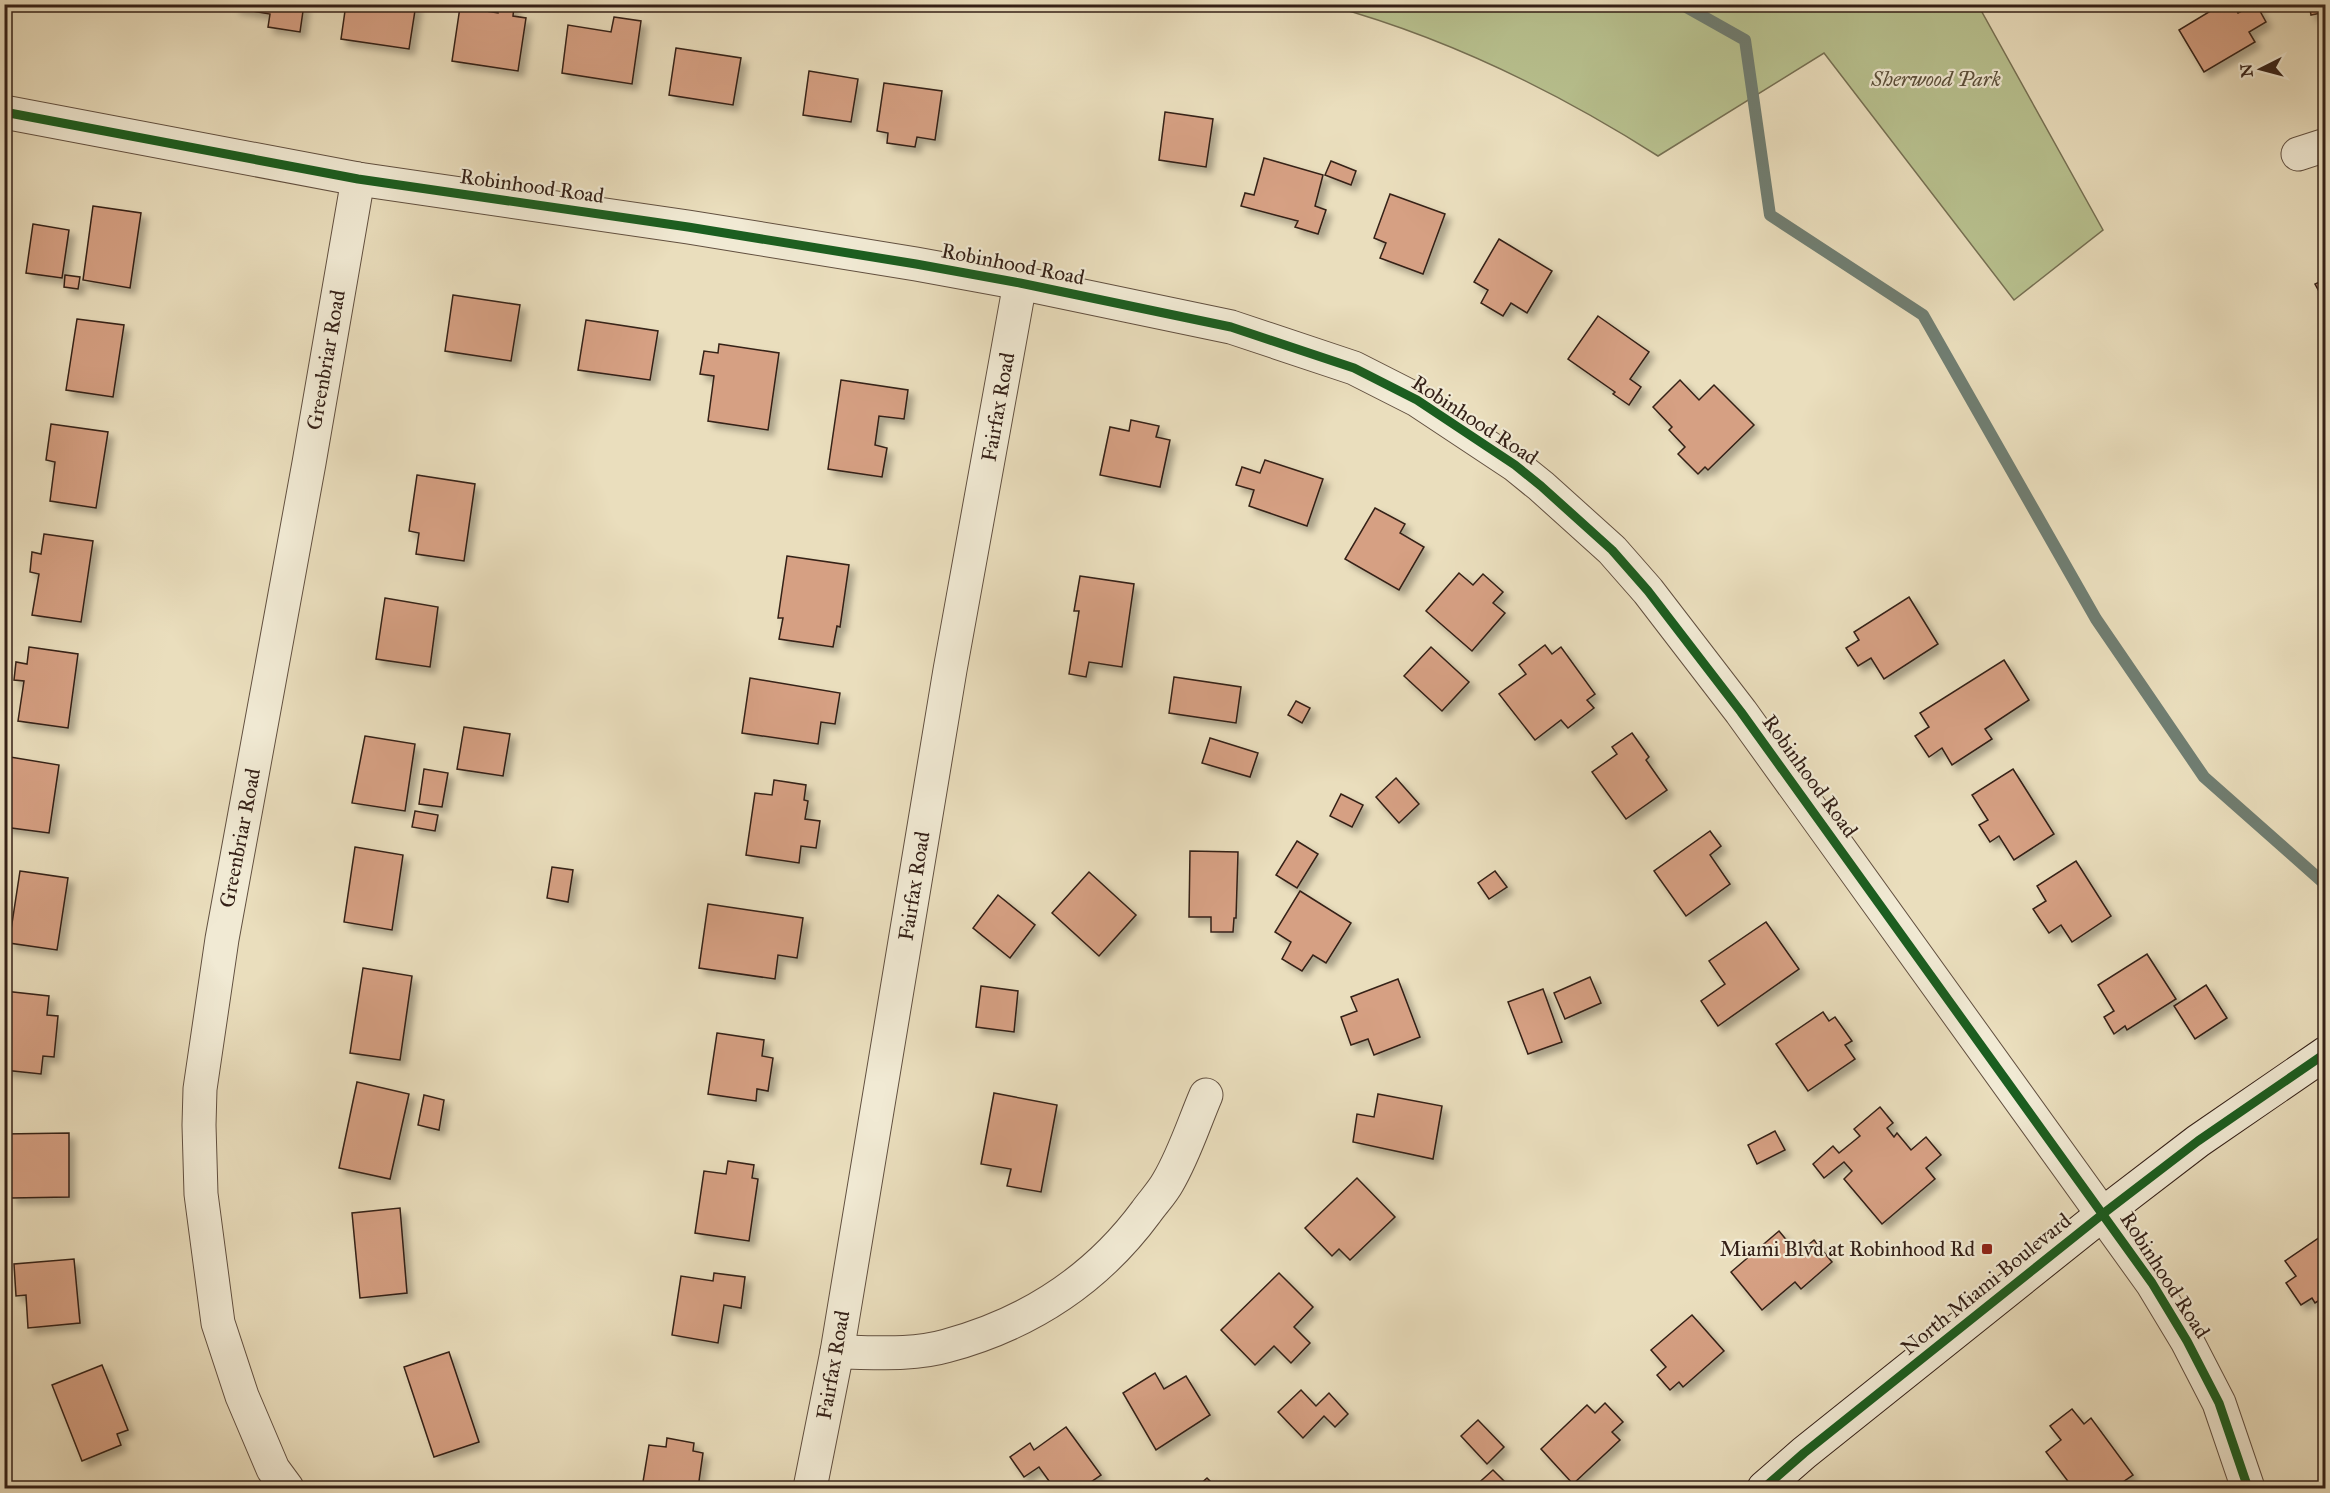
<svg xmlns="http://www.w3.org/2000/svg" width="2330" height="1493" viewBox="0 0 2330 1493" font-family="'IM FELL Great Primer',serif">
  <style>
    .green { fill: #b8c18f; stroke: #767053; stroke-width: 1.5 }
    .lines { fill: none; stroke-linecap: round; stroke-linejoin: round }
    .stream { stroke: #707e72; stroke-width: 12 }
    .building { fill: #d6a083; stroke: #342017; stroke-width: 1.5; filter: url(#shadow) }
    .minor-casing { stroke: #625040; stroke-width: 35 }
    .secondary-casing { stroke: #342017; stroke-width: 35 }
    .minor { stroke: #f1ead4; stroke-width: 33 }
    .secondary { stroke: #f1ead4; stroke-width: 33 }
    .cycleway-casing { stroke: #f1ead4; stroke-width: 13 }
    .cycleway { stroke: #1b5e20; stroke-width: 9 }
    .poi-dot { fill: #8f2418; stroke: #f1ead4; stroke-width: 2 }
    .labels { text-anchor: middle; stroke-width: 4.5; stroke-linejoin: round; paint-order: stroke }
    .park-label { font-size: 21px; font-style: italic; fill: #5c503b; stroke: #f1ead4 }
    .street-label { font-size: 21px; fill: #342017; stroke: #f1ead4 }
    .poi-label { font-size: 21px; fill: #342017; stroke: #f1ead4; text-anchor: end }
  </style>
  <defs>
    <filter id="shadow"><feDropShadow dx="5.5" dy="5.5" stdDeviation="3" flood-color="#0004"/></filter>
  </defs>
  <rect width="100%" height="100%" fill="#eadebd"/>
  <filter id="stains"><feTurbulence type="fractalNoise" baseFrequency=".00333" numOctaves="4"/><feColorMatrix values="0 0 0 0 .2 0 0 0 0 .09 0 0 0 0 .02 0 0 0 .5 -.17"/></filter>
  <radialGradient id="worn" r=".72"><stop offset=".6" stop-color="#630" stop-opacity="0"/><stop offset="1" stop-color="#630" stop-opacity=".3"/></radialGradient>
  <path class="green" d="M1328,5H1978L2103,230L2014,300L1824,53L1658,156C1556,91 1445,37 1328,5Z"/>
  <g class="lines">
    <path class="stream" d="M1681,4L1745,40L1770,215L1923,315L2096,619L2204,777L2326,885"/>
  </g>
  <g class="building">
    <path d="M235,4H304L300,32L268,27L270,14L234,8Z"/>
    <path d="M346,4H416L409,49L341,39Z"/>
    <path d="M2222,4H2233L2238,13L2256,4L2266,22L2249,32L2255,42L2204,72L2179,30Z"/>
    <path d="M2309,4H2326V12L2311,15Z"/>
    <path d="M499,5L514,7L513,16L526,18L518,71L452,61L460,7L498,13Z"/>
    <path d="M614,17L641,21L632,84L562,73L568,25L611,32Z"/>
    <path d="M676,48L741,58L733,105L669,95Z"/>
    <path d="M809,71L858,79L851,122L803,115Z"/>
    <path d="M884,83L942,91L935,140L917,137L915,147L887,143L888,133L877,131Z"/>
    <path d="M1165,112L1213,119L1206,167L1159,160Z"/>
    <path d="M1264,158L1323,175L1315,206L1326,210L1318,234L1295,227L1298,221L1241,206L1245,193L1254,195Z"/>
    <path d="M1331,161L1356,171L1351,185L1325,175Z"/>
    <path d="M1390,194L1445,214L1423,274L1380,258L1386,243L1374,238Z"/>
    <path d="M93,206L141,213L130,288L83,280Z"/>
    <path d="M33,224L69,230L62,278L26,273Z"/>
    <path d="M1499,239L1552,271L1527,313L1511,303L1503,316L1481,303L1488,290L1474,282Z"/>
    <path d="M65,275L80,277L78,289L64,287Z"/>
    <path d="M2326,279V304L2315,284Z"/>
    <path d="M453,295L520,305L511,361L445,351Z"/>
    <path d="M1598,316L1649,352L1630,379L1641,387L1629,405L1613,394L1615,392L1568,359Z"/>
    <path d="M77,319L124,325L113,397L66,390Z"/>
    <path d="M586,320L658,331L650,380L578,370Z"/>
    <path d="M719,344L779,353L768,430L708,421L714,376L700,374L704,351L718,353Z"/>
    <path d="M841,380L908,390L904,419L879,416L875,445L887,448L882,477L828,469Z"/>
    <path d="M1680,380L1699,400L1714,385L1754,425L1708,470L1705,467L1698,474L1678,454L1685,447L1669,430L1672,427L1653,407Z"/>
    <path d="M1131,420L1159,426L1156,437L1170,440L1160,487L1100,475L1110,427L1129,431Z"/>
    <path d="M51,424L108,432L96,508L50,501L55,462L46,460Z"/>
    <path d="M1265,460L1323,479L1307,526L1249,506L1254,490L1236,485L1242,467L1260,473Z"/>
    <path d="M417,475L475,484L464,561L416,554L419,533L409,531Z"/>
    <path d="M1375,508L1405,524L1400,533L1424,547L1399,590L1345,559Z"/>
    <path d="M44,534L93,541L81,622L32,615L39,574L30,572L32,552L41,554Z"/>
    <path d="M787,556L849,565L840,627L837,626L833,647L779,639L783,618H778Z"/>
    <path d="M1459,573L1473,585L1483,574L1503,592L1493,603L1505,613L1472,651L1426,611Z"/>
    <path d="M1080,576L1134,584L1122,667L1089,662L1086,677L1069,674L1079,611H1074Z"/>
    <path d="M1909,597L1938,644L1884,679L1871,658L1858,666L1846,648L1859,640L1854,632Z"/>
    <path d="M385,598L438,607L430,667L376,659Z"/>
    <path d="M1545,645L1552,654L1561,647L1595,694L1587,700L1594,708L1568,728L1561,720L1535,740L1499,694L1526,674L1519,665Z"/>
    <path d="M29,647L78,654L68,728L18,721L24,681L14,680L16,662L27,664Z"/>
    <path d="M1431,647L1469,682L1442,711L1404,676Z"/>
    <path d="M2004,660L2029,700L1985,729L1992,739L1952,765L1942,748L1929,757L1915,736L1929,727L1920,713Z"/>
    <path d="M1174,677L1241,687L1236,723L1169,713Z"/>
    <path d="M750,678L840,693L835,724L821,722L818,744L742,733Z"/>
    <path d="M1296,701L1310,708L1302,723L1288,715Z"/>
    <path d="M464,727L510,734L503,776L457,769Z"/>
    <path d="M1632,733L1649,757L1646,760L1667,790L1626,819L1592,772L1617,754L1612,747Z"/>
    <path d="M365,736L415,744L405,811L352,803Z"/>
    <path d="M1210,738L1258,753L1250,777L1202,763Z"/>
    <path d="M4,756L59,765L49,833L4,827Z"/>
    <path d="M424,769L448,773L442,807L419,804Z"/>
    <path d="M2013,769L2054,834L2014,860L1999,836L1990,842L1979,825L1988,820L1972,795Z"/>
    <path d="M1396,778L1419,804L1399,823L1376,797Z"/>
    <path d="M774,780L806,785L804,800L808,801L805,819L820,821L816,848L801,846L799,863L746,855L755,793L772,795Z"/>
    <path d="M1341,794L1363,805L1352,827L1330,816Z"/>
    <path d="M415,811L438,815L435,831L412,827Z"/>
    <path d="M1710,831L1721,846L1710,855L1730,884L1686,916L1654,871Z"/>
    <path d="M1297,841L1318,854L1297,888L1276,875Z"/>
    <path d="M355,847L403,855L392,930L344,922Z"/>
    <path d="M1190,851L1238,852L1236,918H1234L1233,932H1211V917H1189Z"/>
    <path d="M2076,861L2111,916L2072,942L2061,925L2049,933L2033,909L2046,901L2037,886Z"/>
    <path d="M552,867L573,870L568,902L547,898Z"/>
    <path d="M20,871L68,878L57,950L9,943Z"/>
    <path d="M1495,871L1507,887L1489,899L1478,883Z"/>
    <path d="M1089,872L1136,915L1099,956L1052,913Z"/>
    <path d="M1300,891L1351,923L1326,963L1313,955L1302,971L1282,959L1291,942L1275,932Z"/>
    <path d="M998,895L1035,925L1010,958L973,928Z"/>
    <path d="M708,904L803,918L797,958L778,955L775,979L699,968Z"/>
    <path d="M1766,922L1799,969L1718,1026L1701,1001L1725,984L1709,961Z"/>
    <path d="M2147,954L2176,999L2127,1030L2125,1026L2114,1034L2104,1017L2114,1011L2098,985Z"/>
    <path d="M363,968L412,976L400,1060L350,1053Z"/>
    <path d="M1590,977L1601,1003L1565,1019L1554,993Z"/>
    <path d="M1398,979L1420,1037L1374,1055L1368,1039L1351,1045L1341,1017L1357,1011L1351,997Z"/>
    <path d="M2206,985L2227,1018L2195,1039L2174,1006Z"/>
    <path d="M981,986L1018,991L1014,1032L976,1027Z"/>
    <path d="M1543,989L1562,1042L1528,1054L1508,1002Z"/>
    <path d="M4,991L49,996L47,1015L58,1016L54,1057L43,1056L41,1074L4,1070Z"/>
    <path d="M1823,1012L1829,1021L1835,1017L1852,1041L1845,1045L1855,1059L1808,1091L1776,1044Z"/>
    <path d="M717,1033L764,1040L762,1056L773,1058L768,1091L757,1089L756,1101L708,1094Z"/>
    <path d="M357,1082L409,1094L390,1179L339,1168Z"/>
    <path d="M994,1093L1057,1105L1041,1192L1007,1186L1011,1169L981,1164Z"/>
    <path d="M1378,1094L1442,1106L1433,1159L1353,1142L1357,1114L1374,1117Z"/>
    <path d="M424,1095L444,1100L439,1130L418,1125Z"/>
    <path d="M1880,1107L1893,1123L1887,1128L1894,1137L1897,1133L1911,1150L1926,1137L1941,1155L1926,1168L1935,1179L1882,1224L1844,1179L1852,1171L1844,1162L1824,1178L1813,1164L1833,1146L1839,1153L1860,1136L1854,1129Z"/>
    <path d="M1775,1131L1785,1150L1757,1164L1748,1145Z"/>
    <path d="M69,1133V1197L11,1198V1165H5L4,1134Z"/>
    <path d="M728,1161L754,1165L752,1178L758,1179L749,1241L695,1233L704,1171L726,1174Z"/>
    <path d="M1357,1178L1395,1217L1350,1260L1339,1249L1332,1256L1305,1228Z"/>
    <path d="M400,1208L407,1293L360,1298L352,1213Z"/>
    <path d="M1779,1231L1798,1254L1814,1240L1832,1262L1801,1289L1795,1282L1762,1310L1731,1272Z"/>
    <path d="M2326,1233V1296L2315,1303L2312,1298L2301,1305L2286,1283L2296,1276L2285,1261Z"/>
    <path d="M74,1259L80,1323L28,1328L26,1295L16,1296L14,1264Z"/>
    <path d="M714,1273L745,1277L741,1308L724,1305L718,1343L672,1335L681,1276L713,1281Z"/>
    <path d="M1279,1273L1313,1307L1294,1327L1310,1343L1291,1363L1274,1346L1255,1365L1221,1330Z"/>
    <path d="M1692,1315L1724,1351L1683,1387L1679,1382L1670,1390L1657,1375L1666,1367L1651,1350Z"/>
    <path d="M449,1352L479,1442L434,1457L404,1367Z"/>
    <path d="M102,1365L128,1430L117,1434L121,1445L82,1461L52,1385Z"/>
    <path d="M1155,1373L1164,1389L1186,1376L1210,1415L1156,1450L1123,1393Z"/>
    <path d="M1301,1390L1316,1406L1329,1393L1348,1414L1335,1427L1324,1416L1303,1438L1278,1412Z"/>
    <path d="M1605,1403L1623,1422L1612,1432L1620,1440L1573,1484L1541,1449L1587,1405L1595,1413Z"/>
    <path d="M2072,1409L2084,1424L2091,1418L2133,1475L2114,1488H2073L2046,1452L2061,1440L2050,1426Z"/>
    <path d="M1478,1420L1504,1447L1487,1464L1461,1436Z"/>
    <path d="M1066,1427L1101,1475L1082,1488H1054L1039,1467L1024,1477L1010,1457L1030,1443L1034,1450Z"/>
    <path d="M667,1438L694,1443L693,1451L703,1453L698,1488H642L649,1445L666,1447Z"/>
    <path d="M1493,1470L1511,1488H1473Z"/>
    <path d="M1207,1478L1217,1488H1196Z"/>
  </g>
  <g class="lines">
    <g class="minor-casing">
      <g id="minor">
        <path d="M4,112L358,179L688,227L916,264L1020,283L1231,327L1354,368L1417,400L1515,465L1541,486L1612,550L1648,591L1741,712L2152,1283L2187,1341L2219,1403L2248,1488"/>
        <path d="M2298,154L2326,145"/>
        <path d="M837,1352C872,1352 911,1356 946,1346C1028,1324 1095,1281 1146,1212C1153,1202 1162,1193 1168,1182C1184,1155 1194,1123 1206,1095"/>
        <path d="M287,1488L273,1469L242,1396L218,1323L201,1194L199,1125L200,1089L222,939L309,463L358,179"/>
        <path d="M810,1488L837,1352L950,670L1020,283"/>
      </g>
    </g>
    <g class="secondary-casing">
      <path id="secondary" d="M1764,1488L1804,1453L2104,1213L2198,1141L2326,1053"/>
    </g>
    <use href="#minor" class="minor"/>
    <use href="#secondary" class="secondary"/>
    <g class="cycleway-casing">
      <g id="cycleway">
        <path d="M4,112L358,179L688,227L916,264L1020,283L1231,327L1354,368L1417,400L1515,465L1541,486L1612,550L1648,591L1741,712L2152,1283L2187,1341L2219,1403L2248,1488"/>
        <path d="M1764,1488L1804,1453L2104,1213L2198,1141L2326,1053"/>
      </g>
    </g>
    <use href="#cycleway" class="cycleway"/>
  </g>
  <rect class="poi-dot" x="1981" y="1243" width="12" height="12" rx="3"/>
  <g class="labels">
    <g class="park-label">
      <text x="1936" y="86">Sherwood Park</text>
    </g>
    <g class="street-label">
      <text transform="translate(532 186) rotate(8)" y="7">Robinhood Road</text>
      <text transform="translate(1013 264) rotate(11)" y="7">Robinhood Road</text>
      <text transform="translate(326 360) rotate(-80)" y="7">Greenbriar Road</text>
      <text transform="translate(998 407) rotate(-80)" y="7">Fairfax Road</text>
      <text transform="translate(1475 420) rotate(33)" y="7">Robinhood Road</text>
      <text transform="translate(1810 776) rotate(54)" y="7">Robinhood Road</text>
      <text transform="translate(240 838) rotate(-79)" y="7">Greenbriar Road</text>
      <text transform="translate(914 886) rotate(-81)" y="7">Fairfax Road</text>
      <text transform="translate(2165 1275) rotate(57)" y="7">Robinhood Road</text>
      <text transform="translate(1986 1284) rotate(-39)" y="7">North Miami Boulevard</text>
      <text transform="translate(833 1365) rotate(-80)" y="7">Fairfax Road</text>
    </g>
    <g class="poi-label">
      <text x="1975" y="1256">Miami Blvd at Robinhood Rd</text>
    </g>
  </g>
  <rect width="2330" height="1493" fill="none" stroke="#eadebd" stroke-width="24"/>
  <rect x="6" y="6" width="2318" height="1481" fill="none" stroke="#342017" stroke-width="3"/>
  <rect x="12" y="12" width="2306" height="1469" fill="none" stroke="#342017" stroke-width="1.5"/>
  <g transform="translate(2261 69) rotate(264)" stroke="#f1ead4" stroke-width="4.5" paint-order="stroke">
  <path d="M0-4.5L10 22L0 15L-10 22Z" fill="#342017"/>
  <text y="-9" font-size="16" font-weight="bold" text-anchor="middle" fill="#342017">N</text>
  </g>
  <rect width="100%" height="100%" filter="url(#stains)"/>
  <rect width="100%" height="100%" fill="url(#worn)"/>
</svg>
